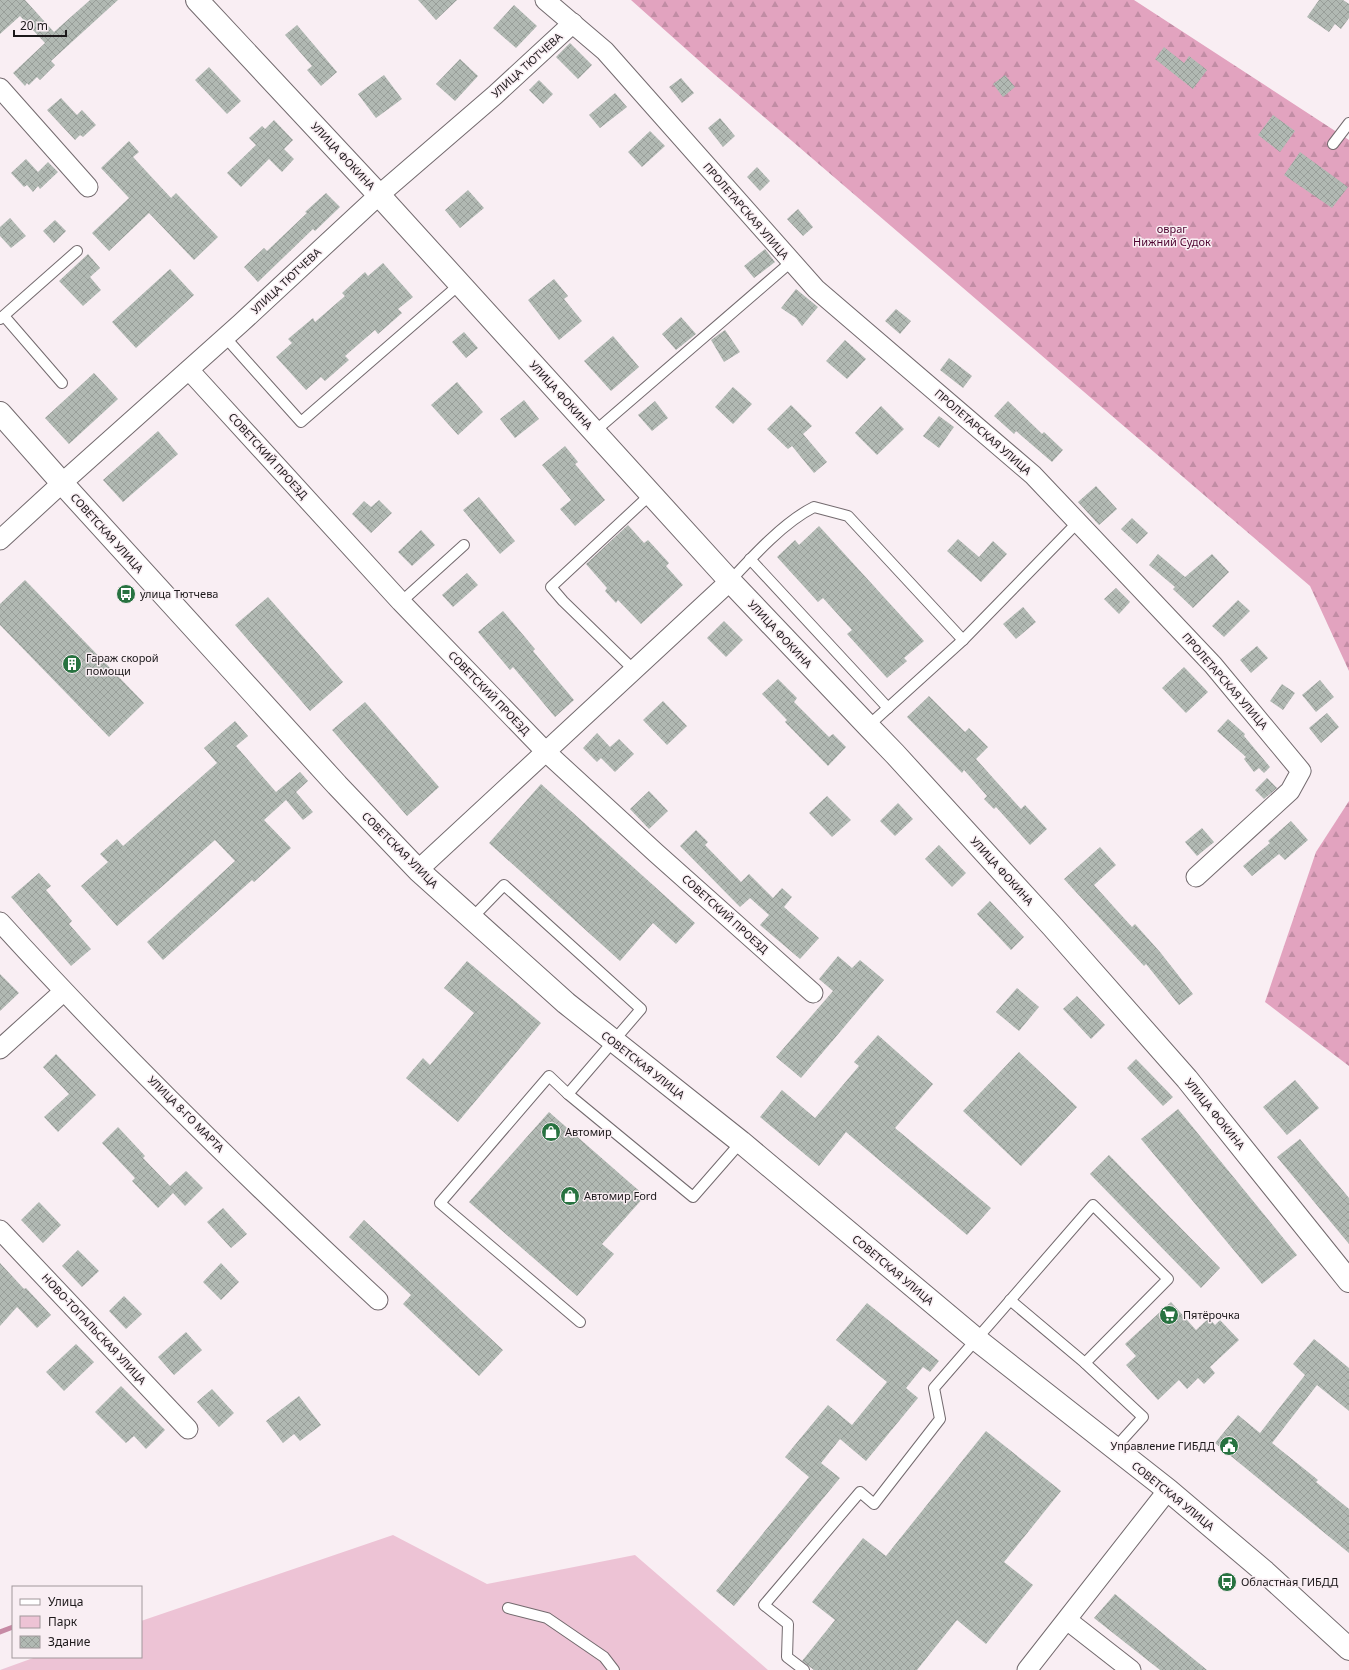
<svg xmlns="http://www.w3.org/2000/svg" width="1349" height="1670" viewBox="0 0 1349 1670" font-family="'Noto Sans',sans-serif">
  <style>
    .green { fill: #edc3d5 }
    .forest { fill: url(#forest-firs) }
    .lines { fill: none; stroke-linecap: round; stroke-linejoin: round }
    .stream { stroke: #c78ba5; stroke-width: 5 }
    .building { fill: url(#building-cross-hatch) }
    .service-casing { stroke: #736a6e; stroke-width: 12 }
    .minor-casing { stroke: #736a6e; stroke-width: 21 }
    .secondary-casing { stroke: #736a6e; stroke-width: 24 }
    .service { stroke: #fff; stroke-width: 10 }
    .minor { stroke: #fff; stroke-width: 19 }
    .secondary { stroke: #fff; stroke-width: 22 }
    .labels { text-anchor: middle; stroke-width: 3; stroke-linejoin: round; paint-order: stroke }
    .street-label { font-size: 11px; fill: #1c181a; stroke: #f9eef3 }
    .park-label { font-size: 11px; fill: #4e0430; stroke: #f9eef3 }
    .poi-label { font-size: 11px; fill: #1c181a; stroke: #f9eef3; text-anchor: start }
  </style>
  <defs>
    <pattern id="forest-firs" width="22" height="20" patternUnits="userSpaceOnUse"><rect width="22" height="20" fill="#e2a3bf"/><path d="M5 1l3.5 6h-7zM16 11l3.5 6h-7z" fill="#c18ca4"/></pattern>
    <pattern id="building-cross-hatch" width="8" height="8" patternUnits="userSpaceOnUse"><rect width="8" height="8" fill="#b1b9b3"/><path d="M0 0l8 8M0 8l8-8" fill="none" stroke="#989e99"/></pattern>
  </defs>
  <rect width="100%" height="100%" fill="#f9eef3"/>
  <path class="green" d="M393,1535L487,1584L635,1555L768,1670H0L36,1657H141V1621Z"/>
  <g class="forest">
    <path d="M631,0H1134L1349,140V671L1310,586L714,74Z"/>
    <path d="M1349,801V1066L1265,1002L1316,852Z"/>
  </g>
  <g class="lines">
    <path class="stream" d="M0,1632L13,1627"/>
  </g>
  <g class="building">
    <path d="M0,0H25L54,32L90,0H118L51,61L55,65L40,80L37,77L29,85L27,83L25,86L13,73L45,43L20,16L0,34Z"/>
    <path d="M418,0H457L436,20Z"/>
    <path d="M1319,0H1343L1349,4V18L1341,29L1335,24L1329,32L1307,17Z"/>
    <path d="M514,5L537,26L516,48L493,28Z"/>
    <path d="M297,25L337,72L321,86L307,70L312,66L285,35Z"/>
    <path d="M570,43L592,65L578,79L556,57Z"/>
    <path d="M1164,47L1184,63L1189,56L1207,70L1193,89L1155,59Z"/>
    <path d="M460,59L478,76L455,101L436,84Z"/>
    <path d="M209,67L241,101L227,114L195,80Z"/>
    <path d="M384,75L402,99L376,118L358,94Z"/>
    <path d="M1005,75L1015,87L1003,97L993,84Z"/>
    <path d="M681,78L694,93L682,103L669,87Z"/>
    <path d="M539,80L553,94L543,104L529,90Z"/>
    <path d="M615,93L627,107L600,128L589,115Z"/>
    <path d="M61,98L77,115L82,110L96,125L83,137L80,135L75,140L47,110Z"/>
    <path d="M1273,115L1295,131L1280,152L1258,135Z"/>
    <path d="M720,118L735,136L723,147L708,128Z"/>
    <path d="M274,120L293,140L284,149L294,159L282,172L269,159L241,187L227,173L256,145L249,138L262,126L265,129Z"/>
    <path d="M650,131L665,146L642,167L628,152Z"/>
    <path d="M129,141L139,152L133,157L171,198L176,193L218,237L194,260L149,213L109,251L92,233L129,198L101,168Z"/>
    <path d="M1300,152L1348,187L1332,208L1284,175Z"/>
    <path d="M26,159L38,172L48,162L58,172L40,189L38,186L33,192L27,185L24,187L11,173Z"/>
    <path d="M757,167L770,181L760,191L747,177Z"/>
    <path d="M468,190L484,208L460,228L445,210Z"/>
    <path d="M326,193L340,207L315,231L313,229L258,282L244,267L264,248L267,251L307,213L305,212Z"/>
    <path d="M798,209L813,227L803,236L787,219Z"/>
    <path d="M10,218L26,236L11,248L0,236V227Z"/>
    <path d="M55,220L66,231L54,243L43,231Z"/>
    <path d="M765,249L775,262L754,278L744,266Z"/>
    <path d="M88,254L100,268L90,277L101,290L83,306L59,281Z"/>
    <path d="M383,263L413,297L398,309L402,313L378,334L375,330L345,356L349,360L325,381L321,377L306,390L276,357L292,343L288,339L313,318L315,322L345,296L342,293L365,272L368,276Z"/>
    <path d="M170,269L194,295L136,348L112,322Z"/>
    <path d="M554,279L568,296L564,299L582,321L559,340L528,300Z"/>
    <path d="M796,289L818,307L802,326L796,318L781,308Z"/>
    <path d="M896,309L911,321L900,334L885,321Z"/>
    <path d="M681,317L696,334L676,350L662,334Z"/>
    <path d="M725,330L740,352L724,362L711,340Z"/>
    <path d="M464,332L478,348L466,358L452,342Z"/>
    <path d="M613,336L639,367L611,391L584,361Z"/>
    <path d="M845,340L866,359L847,379L826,361Z"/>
    <path d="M949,358L972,376L963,388L940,370Z"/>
    <path d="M94,373L118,399L69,444L45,418Z"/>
    <path d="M457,382L483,412L458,435L431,405Z"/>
    <path d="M733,387L752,404L733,424L715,407Z"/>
    <path d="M524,400L539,419L515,438L500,419Z"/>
    <path d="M655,401L668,418L652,431L638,415Z"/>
    <path d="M1008,401L1042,434L1044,432L1063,450L1052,462L1016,431L1014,434L994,416Z"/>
    <path d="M791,405L812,426L803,434L827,462L814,473L792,446L788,449L767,429Z"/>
    <path d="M881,406L904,429L877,455L855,433Z"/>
    <path d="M939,416L954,427L939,448L923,436Z"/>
    <path d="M158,431L178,454L123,502L103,480Z"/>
    <path d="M565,446L578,462L575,464L605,500L575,526L560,509L571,500L542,465Z"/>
    <path d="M1096,486L1117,509L1099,525L1078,502Z"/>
    <path d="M479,497L515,541L500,554L463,510Z"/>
    <path d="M379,500L392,513L371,533L352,514L364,501L371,507Z"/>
    <path d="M1132,518L1148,533L1137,544L1121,529Z"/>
    <path d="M628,525L644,543L648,540L669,563L666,566L683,585L641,624L618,600L616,603L605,591L607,588L586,564Z"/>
    <path d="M819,526L924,641L904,658L907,661L887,678L847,634L852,630L823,598L818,602L777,557L795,540L799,545Z"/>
    <path d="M421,530L435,545L412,566L398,552Z"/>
    <path d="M958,539L979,557L993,541L1007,554L981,582L947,551Z"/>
    <path d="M1158,554L1185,577L1212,554L1229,572L1193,608L1173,589L1175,587L1149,565Z"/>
    <path d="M467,573L478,585L453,607L442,595Z"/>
    <path d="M25,580L144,703L109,737L0,625V604Z"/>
    <path d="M1116,588L1130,602L1119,614L1104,599Z"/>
    <path d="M268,597L343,682L310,711L235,625Z"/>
    <path d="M1238,600L1250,611L1224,637L1212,626Z"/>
    <path d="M1023,607L1036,622L1016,639L1003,624Z"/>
    <path d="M503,611L535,649L533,651L574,700L555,717L513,667L510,670L478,632Z"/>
    <path d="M724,621L743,640L726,657L707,638Z"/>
    <path d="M1257,646L1268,658L1251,673L1240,660Z"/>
    <path d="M1184,667L1208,692L1186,713L1162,688Z"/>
    <path d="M778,679L797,698L794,702L829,737L833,734L846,747L828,766L785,722L787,720L762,694Z"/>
    <path d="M1320,680L1334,697L1316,712L1302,695Z"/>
    <path d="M1282,684L1295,693L1283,710L1270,701Z"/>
    <path d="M929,696L965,732L969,728L988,747L976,759L1021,809L1025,805L1047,829L1030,845L996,807L994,809L984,799L987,796L964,770L962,773L907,717Z"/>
    <path d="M663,701L687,726L667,745L643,720Z"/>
    <path d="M365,702L439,787L407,816L332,730Z"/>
    <path d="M1327,713L1339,727L1321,743L1309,728Z"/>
    <path d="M1228,719L1245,734L1244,736L1270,767L1264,773L1259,768L1254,772L1244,759L1246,757L1217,731Z"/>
    <path d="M235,721L248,736L236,746L276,792L300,772L308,781L296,792L313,812L303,820L286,800L264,820L291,848L254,882L252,880L163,960L147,942L235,861L215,840L117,926L81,886L108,862L100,854L117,839L123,846L217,763L204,748Z"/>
    <path d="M597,733L610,747L619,739L634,754L615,772L601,758L597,762L583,748Z"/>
    <path d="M1267,778L1277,788L1264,799L1255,790Z"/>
    <path d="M541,784L695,923L676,944L653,923L620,961L489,843Z"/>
    <path d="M649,791L668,811L649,829L630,809Z"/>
    <path d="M827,796L851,820L832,837L809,813Z"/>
    <path d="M898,803L913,819L895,836L880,821Z"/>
    <path d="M1291,821L1308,840L1285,860L1279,854L1252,876L1243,866L1270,843L1268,841Z"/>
    <path d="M1202,828L1214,842L1197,856L1185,842Z"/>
    <path d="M696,830L708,842L705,845L741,882L749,874L773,898L782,888L792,897L784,907L819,938L800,959L760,925L769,915L750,898L740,907L680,846Z"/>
    <path d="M939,845L966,873L952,887L925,859Z"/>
    <path d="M1100,847L1116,865L1094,885L1132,927L1135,924L1160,952L1193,994L1179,1005L1146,964L1144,966L1064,879Z"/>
    <path d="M39,873L51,886L46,890L72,921L69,924L91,949L71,966L11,897Z"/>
    <path d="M990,901L1024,937L1011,950L977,914Z"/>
    <path d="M838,956L852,968L860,960L884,980L801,1078L776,1057L833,991L819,979Z"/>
    <path d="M467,961L541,1023L458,1122L406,1078L423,1058L430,1065L474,1013L444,988Z"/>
    <path d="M0,974L19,993L0,1011Z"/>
    <path d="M1017,988L1039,1007L1019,1031L996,1012Z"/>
    <path d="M1077,996L1105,1025L1091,1039L1063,1009Z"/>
    <path d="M878,1035L933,1084L895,1128L991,1208L967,1235L846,1132L819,1166L760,1117L782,1090L815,1118L859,1066L854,1062Z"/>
    <path d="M1019,1052L1077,1107L1021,1166L963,1111Z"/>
    <path d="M56,1054L96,1095L58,1132L44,1117L69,1094L43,1067Z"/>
    <path d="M1136,1059L1173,1097L1163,1106L1127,1068Z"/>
    <path d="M1295,1080L1319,1108L1287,1135L1263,1107Z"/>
    <path d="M1178,1109L1297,1255L1262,1284L1141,1139Z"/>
    <path d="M549,1112L645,1196L602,1244L614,1254L577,1296L469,1202Z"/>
    <path d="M118,1127L145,1156L143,1158L170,1186L186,1171L203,1188L185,1206L173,1193L158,1208L132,1181L135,1178L102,1143Z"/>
    <path d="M1300,1139L1349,1198V1244L1277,1157Z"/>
    <path d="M1109,1155L1220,1268L1201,1288L1090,1174Z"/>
    <path d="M39,1202L61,1225L43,1243L21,1220Z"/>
    <path d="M223,1208L247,1234L231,1248L207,1222Z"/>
    <path d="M364,1220L503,1350L479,1376L403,1304L411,1295L349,1237Z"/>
    <path d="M78,1250L99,1271L82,1287L62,1266Z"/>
    <path d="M0,1263L24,1289L26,1288L51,1315L37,1328L17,1307L0,1326Z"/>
    <path d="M221,1263L239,1282L221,1300L203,1282Z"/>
    <path d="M124,1296L142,1314L126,1329L109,1311Z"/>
    <path d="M1171,1302L1196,1330L1209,1318L1215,1325L1220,1320L1239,1340L1210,1367L1215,1373L1204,1384L1198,1378L1187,1389L1179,1380L1158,1400L1126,1365L1136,1356L1125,1344Z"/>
    <path d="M867,1303L939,1361L930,1372L923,1367L906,1388L918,1398L866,1461L840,1439L821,1463L840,1478L734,1606L716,1591L809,1477L785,1457L828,1405L852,1425L887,1382L836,1340Z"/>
    <path d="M186,1332L202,1350L174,1375L158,1357Z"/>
    <path d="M1314,1339L1349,1368V1411L1317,1385L1272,1443L1318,1480L1316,1482L1349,1509V1553L1215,1443L1238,1415L1260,1433L1305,1375L1293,1364Z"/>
    <path d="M76,1344L94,1362L64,1391L46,1372Z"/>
    <path d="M121,1386L165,1430L146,1449L134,1436L126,1443L95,1412Z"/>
    <path d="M212,1389L234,1413L219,1427L197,1402Z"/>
    <path d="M299,1396L321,1425L300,1441L294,1434L283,1443L266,1421Z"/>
    <path d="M986,1431L1061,1491L1004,1562L1033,1585L986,1644L957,1620L917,1670H814L802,1661L835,1620L812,1602L863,1538L886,1556Z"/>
    <path d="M1115,1594L1207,1670H1160L1094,1618Z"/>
  </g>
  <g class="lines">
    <g class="service-casing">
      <g id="service">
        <path d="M1333,144L1349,123"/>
        <path d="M4,316L62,383"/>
        <path d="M0,319L77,251"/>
        <path d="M225,337L301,422L460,284"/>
        <path d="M594,432L791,262"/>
        <path d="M750,559L888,708"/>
        <path d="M730,581C753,556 784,522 814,507L848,516L963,640"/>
        <path d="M401,602L464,545"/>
        <path d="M634,670L563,601L551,587L651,494"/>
        <path d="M868,726L963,640L1077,523"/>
        <path d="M472,918L504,885L641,1009L568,1094L693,1197L741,1142"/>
        <path d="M568,1094L549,1076L440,1203L580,1322"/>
        <path d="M1010,1300L1085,1363"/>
        <path d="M508,1608L547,1618L604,1657L614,1670"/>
        <path d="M804,1670L787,1657L788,1624L764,1605L860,1492L874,1504L940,1419L934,1388L1093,1205L1168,1279L1085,1363L1143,1417L1115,1448"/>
      </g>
    </g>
    <g class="minor-casing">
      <g id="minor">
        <path d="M545,0L605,51L816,289L1033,475L1213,665L1301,771L1290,791L1196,877"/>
        <path d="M0,88L88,187"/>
        <path d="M189,370L401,602L546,752L656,853L813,993"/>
        <path d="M0,540L62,483L241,323L379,195L495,95L573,23"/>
        <path d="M418,870L730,581"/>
        <path d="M0,922C120,1054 248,1179 378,1300"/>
        <path d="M0,1049L63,992"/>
        <path d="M0,1230L188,1429"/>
        <path d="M1067,1620L1131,1670"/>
        <path d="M1027,1670L1168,1490"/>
      </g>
    </g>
    <g class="secondary-casing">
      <g id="secondary">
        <path d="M197,0L379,195L730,581L868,726L895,754L1052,926L1187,1079L1349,1281"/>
        <path d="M0,413L62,483L337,785L418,870L566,1003L741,1142L976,1339L1168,1490L1265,1572L1349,1649"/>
      </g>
    </g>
    <use href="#service" class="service"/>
    <use href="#minor" class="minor"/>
    <use href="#secondary" class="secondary"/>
  </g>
  <defs>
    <g id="bus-disc" transform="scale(1)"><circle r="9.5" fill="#277240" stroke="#f9eef3"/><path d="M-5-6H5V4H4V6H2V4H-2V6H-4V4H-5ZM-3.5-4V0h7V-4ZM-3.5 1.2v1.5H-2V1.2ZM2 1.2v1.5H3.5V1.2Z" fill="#fff"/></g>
    <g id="building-disc" transform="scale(1)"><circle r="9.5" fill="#277240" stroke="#f9eef3"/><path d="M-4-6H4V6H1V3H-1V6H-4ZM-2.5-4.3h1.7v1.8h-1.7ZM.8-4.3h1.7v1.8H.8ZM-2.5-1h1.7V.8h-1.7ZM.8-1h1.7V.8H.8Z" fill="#fff"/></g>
    <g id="shop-disc" transform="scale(1)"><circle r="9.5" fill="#277240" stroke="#f9eef3"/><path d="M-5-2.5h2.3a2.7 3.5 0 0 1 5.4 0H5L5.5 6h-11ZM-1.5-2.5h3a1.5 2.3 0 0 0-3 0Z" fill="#fff"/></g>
    <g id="supermarket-disc" transform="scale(1)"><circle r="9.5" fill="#277240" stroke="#f9eef3"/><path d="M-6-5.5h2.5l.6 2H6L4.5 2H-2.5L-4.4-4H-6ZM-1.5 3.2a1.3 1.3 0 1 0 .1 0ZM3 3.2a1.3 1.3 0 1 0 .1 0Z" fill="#fff"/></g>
    <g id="civic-disc" transform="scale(1)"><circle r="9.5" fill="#277240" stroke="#f9eef3"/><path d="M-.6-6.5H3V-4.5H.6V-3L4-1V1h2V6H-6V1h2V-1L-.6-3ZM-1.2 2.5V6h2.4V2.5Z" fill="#fff"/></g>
  </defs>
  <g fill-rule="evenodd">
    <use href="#bus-disc" x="126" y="594"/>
    <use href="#building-disc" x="72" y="664"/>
    <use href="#shop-disc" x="551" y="1132"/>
    <use href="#shop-disc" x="570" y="1196"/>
    <use href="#supermarket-disc" x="1169" y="1315"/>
    <use href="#civic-disc" x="1229" y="1446"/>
    <use href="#bus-disc" x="1227" y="1582"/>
  </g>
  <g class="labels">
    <g class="street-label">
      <text transform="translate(527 65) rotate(-42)" y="4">УЛИЦА ТЮТЧЕВА</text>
      <text transform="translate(343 156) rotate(47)" y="4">УЛИЦА ФОКИНА</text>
      <text transform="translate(746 211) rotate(49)" y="4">ПРОЛЕТАРСКАЯ УЛИЦА</text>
      <text transform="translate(286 281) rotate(-43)" y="4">УЛИЦА ТЮТЧЕВА</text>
      <text transform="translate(561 395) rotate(48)" y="4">УЛИЦА ФОКИНА</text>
      <text transform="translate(983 432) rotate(41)" y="4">ПРОЛЕТАРСКАЯ УЛИЦА</text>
      <text transform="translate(268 456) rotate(48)" y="4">СОВЕТСКИЙ ПРОЕЗД</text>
      <text transform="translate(107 533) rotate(48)" y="4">СОВЕТСКАЯ УЛИЦА</text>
      <text transform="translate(780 634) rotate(47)" y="4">УЛИЦА ФОКИНА</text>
      <text transform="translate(1225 681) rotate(49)" y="4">ПРОЛЕТАРСКАЯ УЛИЦА</text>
      <text transform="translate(489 693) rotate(46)" y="4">СОВЕТСКИЙ ПРОЕЗД</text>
      <text transform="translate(400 850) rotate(45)" y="4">СОВЕТСКАЯ УЛИЦА</text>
      <text transform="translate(1002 871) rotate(48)" y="4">УЛИЦА ФОКИНА</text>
      <text transform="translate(725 914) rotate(42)" y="4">СОВЕТСКИЙ ПРОЕЗД</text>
      <text transform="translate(643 1065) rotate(38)" y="4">СОВЕТСКАЯ УЛИЦА</text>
      <text transform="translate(186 1114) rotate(45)" y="4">УЛИЦА 8-ГО МАРТА</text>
      <text transform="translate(1215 1114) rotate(51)" y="4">УЛИЦА ФОКИНА</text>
      <text transform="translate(893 1270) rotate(40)" y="4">СОВЕТСКАЯ УЛИЦА</text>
      <text transform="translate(94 1329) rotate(47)" y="4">НОВО-ТОПАЛЬСКАЯ УЛИЦА</text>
      <text transform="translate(1173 1496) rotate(39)" y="4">СОВЕТСКАЯ УЛИЦА</text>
    </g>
    <g class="park-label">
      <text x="1172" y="233">овраг<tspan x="1172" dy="13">Нижний Судок</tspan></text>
    </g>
    <g class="poi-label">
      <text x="140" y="598">улица Тютчева</text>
      <text x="86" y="662">Гараж скорой<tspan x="86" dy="13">помощи</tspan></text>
      <text x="565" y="1136">Автомир</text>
      <text x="584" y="1200">Автомир Ford</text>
      <text x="1183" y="1319">Пятёрочка</text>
      <text x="1215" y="1450" text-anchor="end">Управление ГИБДД</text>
      <text x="1241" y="1586">Областная ГИБДД</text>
    </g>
  </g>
  <rect x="12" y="1586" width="130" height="72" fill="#f9eef3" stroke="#a1989c"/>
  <rect x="20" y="1599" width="20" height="6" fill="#ffffff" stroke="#a1989c"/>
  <text x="48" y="1606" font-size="12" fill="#1c181a">Улица</text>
  <rect x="20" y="1616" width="20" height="12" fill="#edc3d5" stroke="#a1989c"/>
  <text x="48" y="1626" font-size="12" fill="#1c181a">Парк</text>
  <rect x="20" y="1636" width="20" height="12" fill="url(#building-cross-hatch)" stroke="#a1989c"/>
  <text x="48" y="1646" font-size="12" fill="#1c181a">Здание</text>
  <path d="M14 30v6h52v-6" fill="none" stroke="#1c181a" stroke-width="2"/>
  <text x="20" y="30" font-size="12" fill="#1c181a" stroke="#f9eef3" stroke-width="3" paint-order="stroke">20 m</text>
</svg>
